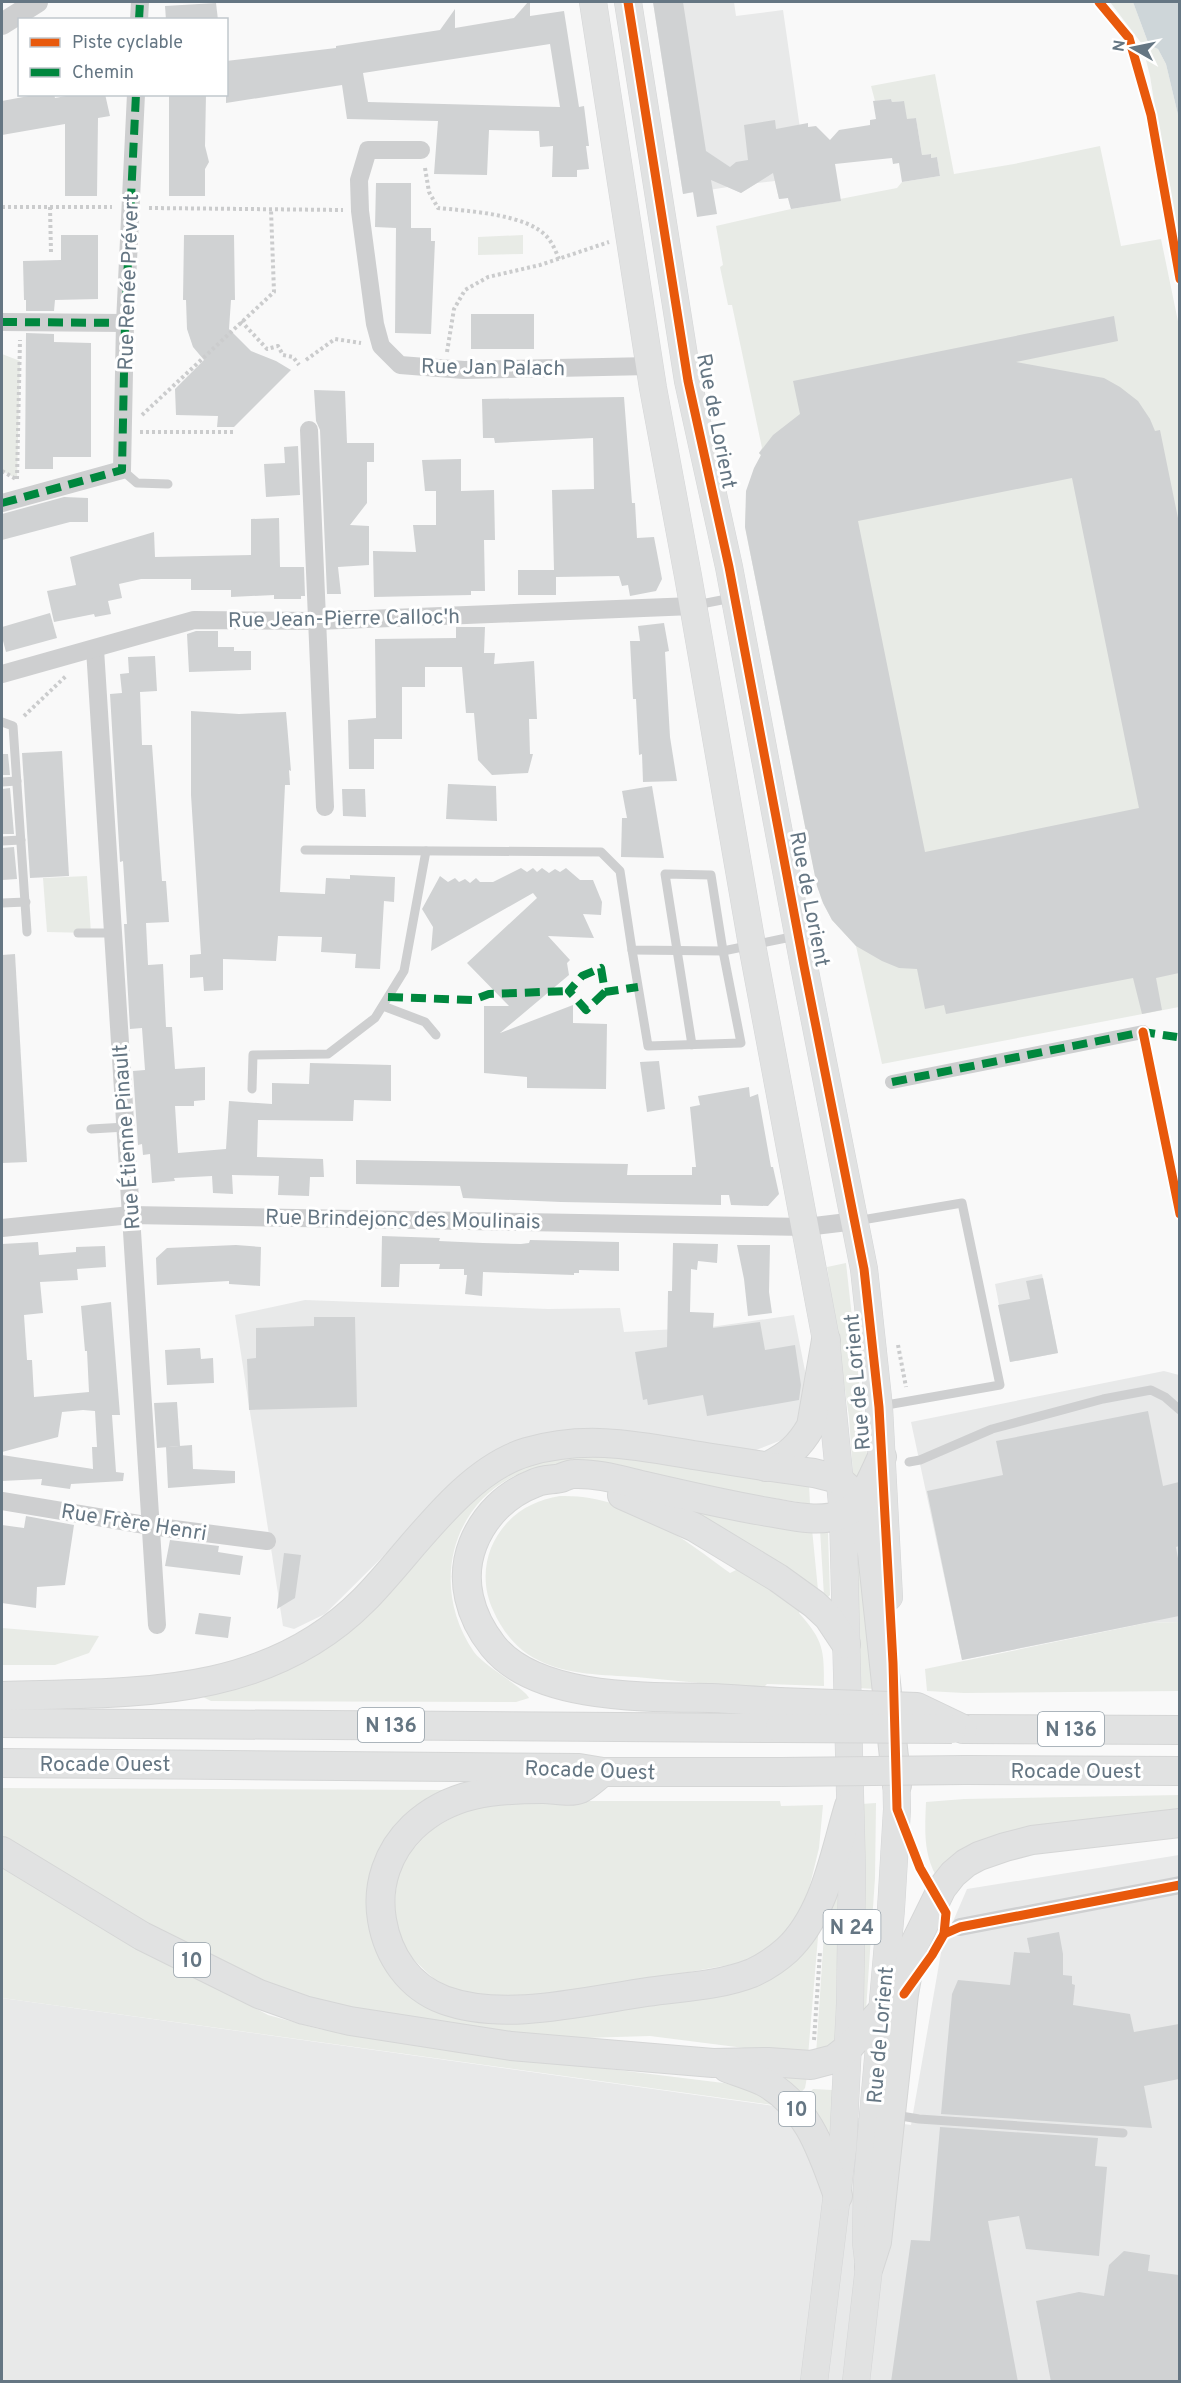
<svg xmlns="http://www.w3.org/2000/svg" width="1181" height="2383" viewBox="0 0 1181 2383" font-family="Overpass,sans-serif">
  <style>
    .built { fill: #e8e9e9 }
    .green { fill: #e8ebe6 }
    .water { fill: #ced6d9 }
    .building { fill: #d0d2d3; fill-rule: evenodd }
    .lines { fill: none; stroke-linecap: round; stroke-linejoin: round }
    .primary-casing { stroke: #d5d6d7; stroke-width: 28 }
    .trunk-casing { stroke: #d5d6d6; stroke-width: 30 }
    .path { stroke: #cbcccd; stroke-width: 4; stroke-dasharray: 3 3; stroke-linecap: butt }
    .service { stroke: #cecfd0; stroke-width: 9 }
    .pedestrian { stroke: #cecfd0; stroke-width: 14 }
    .minor { stroke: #cecfd0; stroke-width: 18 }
    .tertiary { stroke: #cecfd0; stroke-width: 22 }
    .primary { stroke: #e1e2e2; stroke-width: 27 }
    .trunk { stroke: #e1e2e2; stroke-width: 28 }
    .trunk-bridge-casing { stroke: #d5d6d6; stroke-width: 30; stroke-linecap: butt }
    .trunk-bridge { stroke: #e1e2e2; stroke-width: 28 }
    .quiet { stroke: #00873e; stroke-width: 8; stroke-dasharray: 15 8; stroke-linecap: butt }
    .cycleway-casing { stroke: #fff; stroke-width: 13 }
    .cycleway { stroke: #e8590c; stroke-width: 9 }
    .labels { text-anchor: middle; stroke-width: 6; stroke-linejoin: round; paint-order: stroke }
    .shield { fill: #fff; stroke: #939fa8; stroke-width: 1.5 }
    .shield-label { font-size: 20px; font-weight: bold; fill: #657683 }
    .street-label { font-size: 21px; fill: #657683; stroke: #fff }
  </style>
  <rect width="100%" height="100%" fill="#f9f9f9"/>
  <g class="built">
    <path d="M653,2H734L736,16L783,10L806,170L815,205L791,209L788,198L779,199L775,181L757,183L741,193L728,187L683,194Z"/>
    <path d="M1042,1274L1058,1353L1010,1362L995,1284Z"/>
    <path d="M305,1300L548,1309L620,1308L624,1332L711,1327L794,1315L808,1386L804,1417L792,1436L756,1450L478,1462L325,1614L294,1629L283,1626L235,1315Z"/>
    <path d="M1164,1371L1179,1375V1622L1146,1623L962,1660L911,1422Z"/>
    <path d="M1179,1855V2381L2,2382V1998L911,2125L942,1947L967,1889Z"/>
  </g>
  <g class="green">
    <path d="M1110,2H1133L1149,45L1158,49L1166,64L1179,119V257L1150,76L1142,44Z"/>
    <path d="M935,74L954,174L1014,164L1100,146L1121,246L1161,239L1180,331L1179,1007L882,1064L856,946L832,920L824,905L817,886L745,527C746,501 747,479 761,456L759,453L762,448L732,305H728L720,267L723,265L716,226L791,209L840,201V199L897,188L902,182L940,176L937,157L931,158L930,154L922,155L916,118L905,120L906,115L903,101L892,102L891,99L875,101L871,86Z"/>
    <path d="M523,235V254L478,255V237Z"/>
    <path d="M2,354L20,361L17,479L2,471Z"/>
    <path d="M87,876L91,933L47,932L43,878Z"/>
    <path d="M846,1263L867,1454L866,1461L856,1478L853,1475L849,1417L827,1267Z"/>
    <path d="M597,1453L809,1484L810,1504L562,1464C464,1470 420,1573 474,1652C484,1666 526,1689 529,1698L516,1702L211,1701L201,1696L244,1682L489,1484L537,1460Z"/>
    <path d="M560,1496C627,1494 679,1536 730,1573L740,1568L802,1609L799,1613C824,1641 824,1650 824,1686L767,1684L763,1688C721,1685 678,1681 636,1677C604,1675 567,1675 538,1660C517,1650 502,1631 493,1610C484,1591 483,1568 491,1548C504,1518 528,1501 560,1496Z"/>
    <path d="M700,1512L812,1529L818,1590L700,1514Z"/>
    <path d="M820,1530L828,1533L830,1595L828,1597L824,1596Z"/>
    <path d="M859,1550L875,1689L858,1688L854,1551Z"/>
    <path d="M1179,1622V1691L964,1693L927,1691L925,1669L1146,1623Z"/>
    <path d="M2,1628L99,1636L89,1653L55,1665H2Z"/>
    <path d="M2,1788L446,1790L373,1885L429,2004L723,1990L819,1925L808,2056L650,2036L549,2039L326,2006L217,1963L2,1840Z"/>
    <path d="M1179,1795V1815L936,1876C923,1852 925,1829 926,1802L964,1799Z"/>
    <path d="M509,1801H780L781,1806L823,1805L819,1848L809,1889L801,1908L774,1951L740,1963L565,1994L532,1998L467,1994L436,1981L408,1954L397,1928L394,1912L397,1881L403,1864L411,1851L431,1830L467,1809Z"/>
    <path d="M876,1803L875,1878L866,2010L862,2012L861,1804Z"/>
    <path d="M2,1866L187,1972L268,2015L319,2029L454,2050L748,2086L773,2105L2,1998Z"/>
    <path d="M839,1879L835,2047L816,2055L825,1919Z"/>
    <path d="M771,2073L807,2077L805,2088L797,2097Z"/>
    <path d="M813,2089L833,2090L831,2129L827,2142L802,2102Z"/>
  </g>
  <path class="water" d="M1133,2H1179V119L1166,64L1158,49L1149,45Z"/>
  <g class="building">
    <path d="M528,2H530V16L564,11L579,107L584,106L589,146H586L589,169L577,170V177H552L553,146L540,147L539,131L489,130L487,175L434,174L438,121L347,119L342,85L226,103V61L336,48V46L440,30L455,9V28L514,18ZM550,44L560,107L368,102L363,73Z"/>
    <path d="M653,2H683L706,151L730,167L736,162L748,160L744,125L775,120L776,129L808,123V127L816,126L830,140L839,130L870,125V120L876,119L873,101L891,99L892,102L904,101L907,119L916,118L922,155L931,154V158L937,157L940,176L902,182L899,163L893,164L892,158L835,164L841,201L791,209L788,198L779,199L773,173L741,193L711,180L717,214L697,217L693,192L683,194Z"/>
    <path d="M216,3L218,20H166L165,6Z"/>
    <path d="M39,94H54L55,98L77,94H105L110,116L98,118L97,196H65V124L2,135V101Z"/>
    <path d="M169,94H206L205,146L209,162L205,169V196H169Z"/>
    <path d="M376,183H411V228H431V241H435L431,334L395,333L396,228L375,227Z"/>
    <path d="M61,235H98V299L55,300L54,311H26V300H24L23,261L61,260Z"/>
    <path d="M184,235H234L235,300H231L229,329L251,351L276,361L291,370L234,427H217L218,416L176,415L175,389L204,360L193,347L187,329L186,300H183Z"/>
    <rect x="471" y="314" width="63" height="35"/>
    <path d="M1114,316L1118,341L1016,362L1104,378L1120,387L1138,401L1150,419L1155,431L1160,430L1179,523V973L1156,978L1162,1010L1142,1014L1133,978L946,1014L944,1005L925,1009L917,969L899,968L882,961L856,946L832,920L823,903L817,886L745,527L746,491L754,468L761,455L759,453L773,435L800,414L793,381ZM1072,478L1139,808L925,852L858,521Z"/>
    <path d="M26,333L54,334V342L91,343V457H53V469H25Z"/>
    <path d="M314,390L345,391L347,443H374V462H367V503L350,525L369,526V565L338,567L341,594H327L320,430L316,421Z"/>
    <path d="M624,397L632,503H635L637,538L654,537L662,579L656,591L630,596L628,585L622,586L619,576L556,577V595H518V570H554L552,490L594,489L593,438L495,443L494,438H483L482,399Z"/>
    <path d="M298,446L300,495L266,497L264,464L285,463L284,447Z"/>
    <path d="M461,459V491L494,490L495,540H484L485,591H471V595L374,597L373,551L416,552L413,525H436V491H425L422,460Z"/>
    <path d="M64,497L88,498V522H70L2,540V514Z"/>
    <path d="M279,518L280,567H304L305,596H301V599H274V595L231,597V590H191V579H141L119,584L122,598L108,601L111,614L95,617L94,614L54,622L47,591L76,585L70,557L154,532L155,557L251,555V519Z"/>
    <path d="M50,613L57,638L6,652L2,637V627Z"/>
    <path d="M664,623L669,651L665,652L670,737L677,781L643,782L642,754L639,755L636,699H633L630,641H640L638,626Z"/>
    <path d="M456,627H485L484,653H495L494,664L534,661L537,719H529L530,754H533L528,773L492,775L478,760L474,713H466L462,667H425V687H402V739H374V769H349L348,720L376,718L375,639L456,638Z"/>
    <path d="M196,631H218V647H234V651H251V670L189,672L187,634Z"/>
    <path d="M155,656L157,691L140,692L142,745H152L162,881H166L169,922L146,923L148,965L163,964L166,1027H172L175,1069L205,1067V1100L194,1101V1106H175L178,1153L226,1149L229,1101L272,1104V1083L309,1084L310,1063L391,1065V1101L354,1100L353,1121L258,1120L257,1157L323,1159L324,1177H310L309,1196L278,1195L279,1176L232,1175L233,1194L213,1193L212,1176L174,1178L175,1181L152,1183L150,1154L143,1155L142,1144L138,1145L133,1071L145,1070L142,1028L130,1029L124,924H127L123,861L120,862L110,694L122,693L120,674L129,673L128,657Z"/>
    <path d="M191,711L239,714L286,712L291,771L289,770L290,785H285L280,892L325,894L326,878L350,879V875L395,877L394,902L384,901L380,969L355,968L356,954L321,952L322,937L278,936L276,961L223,959V990L204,991L203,977L190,978V955L201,954L191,795Z"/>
    <path d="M62,751L69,876L30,878L22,753Z"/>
    <path d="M2,754H8L10,775H2Z"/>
    <path d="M448,784L496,786L497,821L446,819Z"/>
    <path d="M652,786L664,858L621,857L622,818H627L622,791Z"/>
    <path d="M10,788L14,834H2V789Z"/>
    <path d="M342,789H365L366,817L343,816Z"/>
    <path d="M14,847L17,879L2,880V848Z"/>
    <path d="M521,868L527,872L533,868L537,872L542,868L549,873L555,869L560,872L566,868L580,880H593L602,902L601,915L583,914L594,938L548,936L570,960L567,963L569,975L500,1033L573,1005V1023L607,1024L606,1089L527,1088V1077L484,1073V1006H509L467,963L537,898L533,893L431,951L433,927L422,909L440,876L448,882L455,878L459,882L465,879L470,883L476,878L480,882H493Z"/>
    <path d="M15,954L27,1162L2,1163V955Z"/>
    <path d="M659,1061L665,1109L647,1112L640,1062Z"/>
    <path d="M749,1087L750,1097L758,1094L771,1167H773L779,1194L768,1206L731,1205L729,1195H721V1205L561,1202L463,1198L460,1186L356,1184V1160L628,1164L627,1175H692V1167H696L690,1107L700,1105L698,1096Z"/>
    <path d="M382,1236L440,1238L439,1241L483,1243L521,1244L529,1243L530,1240L619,1242V1271L579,1270V1273H574V1275L483,1272L482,1296L465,1294L467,1275H464V1269H439L440,1264H400L399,1287H381Z"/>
    <path d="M38,1242L39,1255L76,1252V1247L105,1246L106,1267L77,1269L78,1280L40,1282L43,1313L24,1315L27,1360H32L34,1397L89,1392L87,1351H85L81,1306L111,1302L120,1415H112L116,1472L124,1473L123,1481L71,1484L70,1489L41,1485L42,1479L2,1481V1455L93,1469L92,1447H97L95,1411L83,1410L62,1412L58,1437L2,1452V1244Z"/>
    <path d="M673,1243L718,1244L717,1263L698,1261L697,1270L691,1269L690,1312L714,1313L713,1328L760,1322L765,1350L795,1345L801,1385L799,1400L707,1416L703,1395L648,1405L647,1399L643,1400L635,1352L667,1347L668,1291H672Z"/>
    <path d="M236,1245L261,1247L260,1286L229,1284V1281L157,1285L156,1258L167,1248Z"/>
    <path d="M737,1245H770L769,1292L772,1313L748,1316L744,1279Z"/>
    <path d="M1043,1278L1058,1353L1010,1362L998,1305L1030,1299L1026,1281Z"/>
    <path d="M314,1317H355L357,1407L249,1410L247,1359L256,1358V1328L314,1326Z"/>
    <path d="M200,1348L201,1359L213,1358L214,1383L167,1385L165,1350Z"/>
    <path d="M177,1402L180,1446L157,1448L154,1403Z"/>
    <path d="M1148,1411L1163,1486L1179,1482V1546L1176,1547L1179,1564V1616L962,1660L927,1491L1003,1475L996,1441Z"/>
    <path d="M192,1445L193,1469L235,1471V1483L168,1488L166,1447Z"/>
    <path d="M26,1516L74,1525L65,1585L37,1587L36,1608L2,1603V1525L24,1528Z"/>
    <path d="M170,1540L219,1546L218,1552L243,1556L240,1575L165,1566Z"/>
    <path d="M284,1553L301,1555L295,1598L277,1609Z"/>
    <path d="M199,1613L231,1617L228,1638L195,1634Z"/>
    <path d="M1059,1932L1063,1954V1975L1072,1976V1984L1075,1985L1073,2005L1130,2014L1134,2032L1179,2024V2079L1144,2086L1152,2128L941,2114L952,1994L958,1980L1010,1985L1014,1952L1030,1953L1027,1938Z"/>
    <path d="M940,2127L1098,2138L1095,2166L1107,2167L1099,2256L1026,2249L1019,2216L988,2221L1018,2382H891L911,2240L930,2241Z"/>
    <path d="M1124,2251L1150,2255L1148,2271L1179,2275V2382H1051L1036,2301L1079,2292L1104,2296L1109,2265Z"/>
  </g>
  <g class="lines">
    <g class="primary-casing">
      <g id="primary">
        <path d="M593,2L653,388L688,576L752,945L826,1340L843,1514L852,1873L850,2004L843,2145L814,2382"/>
        <path d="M628,2L688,381L729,567L804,966L864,1269L879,1407L889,1597"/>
        <path d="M856,2382L869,2267L866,2242L867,2184L891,1909L897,1809L896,1761"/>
      </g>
    </g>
    <g class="trunk-casing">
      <g id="trunk">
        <path d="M766,1467C788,1456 799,1447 811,1426L826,1340"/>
        <path d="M622,1495L694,1527L778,1578L814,1604L828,1617L846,1644"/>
        <path d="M2,1696C131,1692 265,1700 364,1600C410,1554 462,1471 527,1452C585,1435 634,1445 693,1455C733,1461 773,1468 814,1473L838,1479L849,1489L857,1502L872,1553L897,1785"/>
        <path d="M779,1702C756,1701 734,1699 711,1698C648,1697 536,1700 493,1646C470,1617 459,1580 473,1544C484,1516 506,1494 535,1483C543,1479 553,1480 561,1478C566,1476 570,1474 574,1474C598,1473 623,1481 645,1486C688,1496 731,1506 774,1513C796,1517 819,1522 841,1515C862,1508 873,1475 882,1457"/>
        <path d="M2,1723L780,1728"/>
        <path d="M963,1729L1180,1730"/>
        <path d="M2,1763L579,1768L603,1772H781"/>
        <path d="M965,1770L1180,1771"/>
        <path d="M603,1772C596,1777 588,1785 580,1789C571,1793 554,1789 543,1789C495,1789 450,1792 413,1827C388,1851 376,1885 382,1920C388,1956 409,1987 444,2000C504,2022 585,2001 647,1992C681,1987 719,1986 752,1973C765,1967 777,1959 787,1950C825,1914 834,1855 849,1806"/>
        <path d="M2,1851L142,1936L259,1994L304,2010L350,2021L511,2046L713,2063L768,2062L811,2065L834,2059L848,2048L882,2011"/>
        <path d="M727,2068C738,2072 751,2076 762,2081C807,2104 822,2151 838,2196"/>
        <path d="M869,2267L877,2242L904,1994L912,1949L942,1888L953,1874L966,1863L979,1856L1005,1847L1032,1840L1180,1823"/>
      </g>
    </g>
    <g class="path">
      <path d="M425,168L429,192L438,208C467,211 529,214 548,238C553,244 556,252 559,259"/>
      <path d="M2,207H112"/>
      <path d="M50,207L51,253"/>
      <path d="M149,208L343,210"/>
      <path d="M241,321L267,349L278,346L283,355L293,357L299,365"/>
      <path d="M447,352L454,309L465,290L488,277L540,265L609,242"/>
      <path d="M306,360L335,339L361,343"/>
      <path d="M142,415L274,292L271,210"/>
      <path d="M140,432H234"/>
      <path d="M2,471L16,479"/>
      <path d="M17,479L20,340"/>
      <path d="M24,716L66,676"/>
      <path d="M898,1345L906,1387"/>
      <path d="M814,2040L820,1952"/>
    </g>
    <g class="service">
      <path d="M122,470L137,483L168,484"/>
      <path d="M696,605L732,598"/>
      <path d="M2,722L13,726L27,932"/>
      <path d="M2,782L17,781"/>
      <path d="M2,841L21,840"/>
      <path d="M305,850L601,852L620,871L632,950L723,951L796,936"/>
      <path d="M2,903L26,902"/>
      <path d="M78,933H114"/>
      <path d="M632,950L648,1046L741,1043L723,951L711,875L665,874L692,1045"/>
      <path d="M383,1006L425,1022L436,1035"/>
      <path d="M252,1089L253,1055L328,1054L375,1018L404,971L426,851"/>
      <path d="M91,1129L126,1127"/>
      <path d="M856,1221L962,1203L1000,1385L881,1406"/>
      <path d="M909,1462L920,1460L992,1429L1103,1399L1151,1390L1165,1397L1180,1410"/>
      <path d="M895,2115L919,2119L1123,2133"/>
    </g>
    <path class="pedestrian" d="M892,1082L1143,1032"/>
    <g class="minor">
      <path d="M139,20L140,2"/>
      <path d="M421,150H368L359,180L360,211L375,324L381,346L400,365L464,370L650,366"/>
      <path d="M2,322L125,323"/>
      <path d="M309,430L325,807"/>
      <path d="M2,503L122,470L125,323L136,94"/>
      <path d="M95,649L157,1625"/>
      <path d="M2,674L194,620L317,621L693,606"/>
      <path d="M2,1228L131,1215L806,1227L856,1221"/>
      <path d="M2,1501L151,1526L267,1541"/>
      <path d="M960,1927L1180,1885"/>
    </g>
    <path class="tertiary" d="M2,24L37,2"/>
    <use href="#primary" class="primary"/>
    <use href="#trunk" class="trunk"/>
    <g class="trunk-bridge-casing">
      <g id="trunk-bridge">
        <path d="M779,1702L917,1707L963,1729"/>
        <path d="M780,1728L952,1729"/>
        <path d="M781,1772L965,1770"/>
      </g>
    </g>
    <use href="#trunk-bridge" class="trunk-bridge"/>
    <g class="quiet">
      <path d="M139,20L140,2"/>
      <path d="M2,322L125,323"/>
      <path d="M2,503L122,470L125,323L136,94"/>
      <path d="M605,992L586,1010L569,991L582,976L601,968L605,992L638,987"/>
      <path d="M388,997L473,1000L489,994L569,991"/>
      <path d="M892,1082L1143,1032L1177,1037"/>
    </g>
    <g class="cycleway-casing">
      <g id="cycleway">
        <path d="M628,2L688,381L729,567L804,966L864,1269L879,1407L893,1663L897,1809L920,1868L946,1913L944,1934L932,1955L904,1994"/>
        <path d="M1099,2L1129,38L1151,115L1180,279"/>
        <path d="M1143,1032L1180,1214"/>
        <path d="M944,1934L960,1927L1180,1885"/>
      </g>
    </g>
    <use href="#cycleway" class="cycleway"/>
  </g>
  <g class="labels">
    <g class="shield">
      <rect x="358" y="1708" width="66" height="34" rx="4.5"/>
      <rect x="1038" y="1712" width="66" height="34" rx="4.5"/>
      <rect x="823.5" y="1910" width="57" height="34" rx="4.5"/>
      <rect x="174" y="1943" width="36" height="34" rx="4.5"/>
      <rect x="779" y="2092" width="36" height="34" rx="4.5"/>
    </g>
    <g class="shield-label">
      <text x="391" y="1732">N 136</text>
      <text x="1071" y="1736">N 136</text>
      <text x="852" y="1934">N 24</text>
      <text x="192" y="1967">10</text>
      <text x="797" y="2116">10</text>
    </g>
    <g class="street-label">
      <text transform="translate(128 282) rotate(-88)" y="7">Rue Renée Prévert</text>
      <text transform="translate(493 367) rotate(1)" y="7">Rue Jan Palach</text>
      <text transform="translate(717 421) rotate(79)" y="7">Rue de Lorient</text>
      <text transform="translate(344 618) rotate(-1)" y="7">Rue Jean-Pierre Calloc'h</text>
      <text transform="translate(810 899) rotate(79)" y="7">Rue de Lorient</text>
      <text transform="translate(126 1137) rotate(-94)" y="7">Rue Étienne Pinault</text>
      <text transform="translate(403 1219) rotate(1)" y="7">Rue Brindejonc des Moulinais</text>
      <text transform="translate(857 1382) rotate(-95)" y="7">Rue de Lorient</text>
      <text transform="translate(134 1522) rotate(9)" y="7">Rue Frère Henri</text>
      <text x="105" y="1771">Rocade Ouest</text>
      <text transform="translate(590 1770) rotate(2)" y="7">Rocade Ouest</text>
      <text x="1076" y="1778">Rocade Ouest</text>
      <text transform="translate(880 2035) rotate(-85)" y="7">Rue de Lorient</text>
    </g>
  </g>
  <rect width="1181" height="2383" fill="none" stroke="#657683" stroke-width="6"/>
  <rect x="18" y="18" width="210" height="78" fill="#ffffff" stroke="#c1c8cd" stroke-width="1.5"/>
  <rect x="30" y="38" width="30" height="9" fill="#e8590c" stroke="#c1c8cd" stroke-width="1.5"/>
  <text x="72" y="48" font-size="18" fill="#657683">Piste cyclable</text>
  <rect x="30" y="68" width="30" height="9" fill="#00873e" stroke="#c1c8cd" stroke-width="1.5"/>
  <text x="72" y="78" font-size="18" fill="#657683">Chemin</text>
  <g transform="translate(1133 48) rotate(279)" stroke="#ffffff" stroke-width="4.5" paint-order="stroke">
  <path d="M0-4.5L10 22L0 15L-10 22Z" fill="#657683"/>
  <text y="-9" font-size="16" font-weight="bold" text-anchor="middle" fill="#657683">N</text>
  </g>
</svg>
